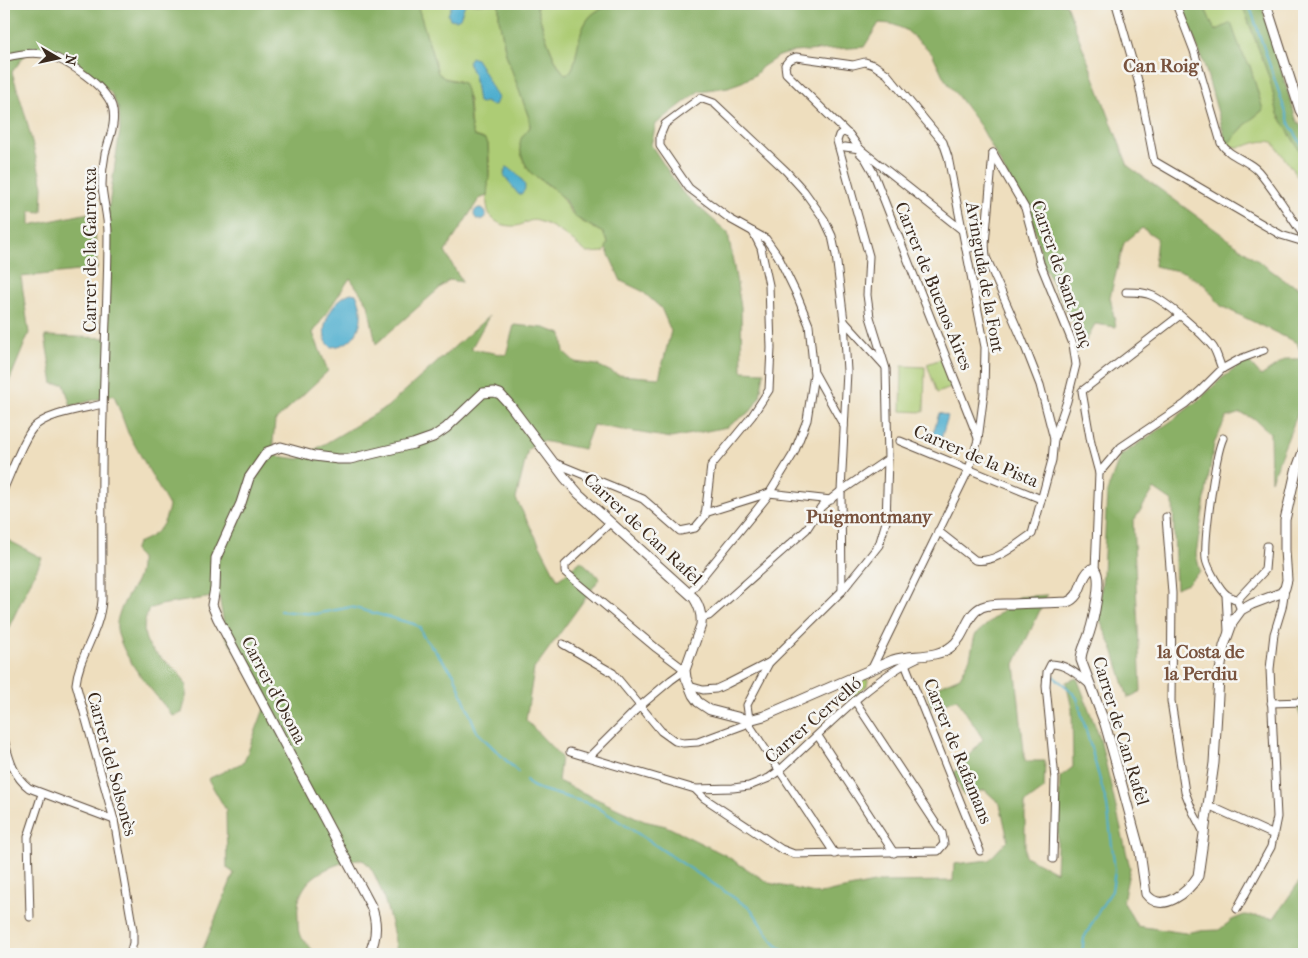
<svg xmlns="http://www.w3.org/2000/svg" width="1308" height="958" viewBox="0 0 1308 958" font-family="'IM FELL French Canon',serif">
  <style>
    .green { fill: #adcc74; stroke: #747b49 }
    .forest { fill: #8ab066; stroke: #626d42 }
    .water { fill: #50afcf; stroke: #466c76 }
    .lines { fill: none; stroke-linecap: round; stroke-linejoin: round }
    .stream { stroke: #50afcf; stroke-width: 2 }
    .minor-casing { stroke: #564536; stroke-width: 9 }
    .tertiary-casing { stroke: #564536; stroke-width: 11 }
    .minor { stroke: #fff; stroke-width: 7 }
    .tertiary { stroke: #fff; stroke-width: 9 }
    .labels { text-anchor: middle; stroke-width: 5; stroke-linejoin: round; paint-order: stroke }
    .street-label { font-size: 18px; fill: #3b2a1e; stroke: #f6f6f2 }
    .neighbourhood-label { font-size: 19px; font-weight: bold; fill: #79533e; stroke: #f6f6f2 }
  </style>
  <rect width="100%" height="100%" fill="#f6f6f2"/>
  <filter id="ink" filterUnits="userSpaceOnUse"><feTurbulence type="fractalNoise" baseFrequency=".02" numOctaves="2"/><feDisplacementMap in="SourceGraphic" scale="10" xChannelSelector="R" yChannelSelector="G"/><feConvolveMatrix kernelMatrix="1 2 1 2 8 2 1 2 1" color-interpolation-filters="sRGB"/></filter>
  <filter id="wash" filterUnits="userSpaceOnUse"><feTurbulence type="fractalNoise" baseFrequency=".0096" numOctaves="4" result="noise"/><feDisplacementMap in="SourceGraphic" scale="20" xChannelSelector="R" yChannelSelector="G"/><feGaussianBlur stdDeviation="1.12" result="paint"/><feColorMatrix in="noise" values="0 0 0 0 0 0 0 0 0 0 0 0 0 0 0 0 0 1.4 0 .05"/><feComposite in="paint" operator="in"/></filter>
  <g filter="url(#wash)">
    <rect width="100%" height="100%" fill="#eedebe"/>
    <g class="green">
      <path d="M417,4H499V19L506,54L529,118L530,127C527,132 523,135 521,141C518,151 525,166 531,173L559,193L571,213L581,221L603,233L608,242V246L604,252L587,253C573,241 556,226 538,221C530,218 524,225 516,226C504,227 491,222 488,210C485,198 488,187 489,175C490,165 489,154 488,144L486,140L474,136L471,129L469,100L459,81L444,78L438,73Z"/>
      <path d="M536,4H628C618,6 606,6 597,11C578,22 579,49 573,67L570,72L565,74C553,63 540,20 536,4Z"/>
      <path d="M1203,4H1242L1269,77L1278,114L1304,158V186L1273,142C1252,138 1247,152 1227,145L1248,122L1263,110L1250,66L1241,51L1231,24L1215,31Z"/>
      <path d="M941,359L951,388L937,393L927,364Z"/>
      <path d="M902,366L925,367L924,412L901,411Z"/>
      <path d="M864,677L868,680L867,686L849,700L839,688Z"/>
    </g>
    <g class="forest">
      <path d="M4,4H417L438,73L444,78L463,83C472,100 466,119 474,136L486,140L488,144L489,176L487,196L479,199L445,252L462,282L449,280L376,344L368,304L350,278L313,333L328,371L275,421L273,442L277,456L299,459L387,407L489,316L471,349L506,355L514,325L544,328L562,334L564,352L575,362L597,365L618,375L659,378L671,331L661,308L642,291L621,281L606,248L608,242L603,233L575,217L564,199L553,188L531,173C525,165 516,147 522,137C524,133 528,131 530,127L529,118L506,54L499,19V4H536C540,20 553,64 565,74L570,72L573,67C579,49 578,22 597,11C606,6 618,6 628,4H1066L1128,166L1287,282L1304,289V398L1271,480L1270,433L1255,419L1240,413L1226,418L1214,444L1196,554L1200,571L1188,583L1176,588L1173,502L1154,489L1133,522L1141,691L1128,698L1114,652L1098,615L1103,574L1107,492L1120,456L1173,420L1201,398L1221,379L1247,360L1261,376L1286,359H1304L1297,343L1221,306L1206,286L1184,272L1154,266L1157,238L1142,228L1124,243L1116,273L1110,297L1116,327L1095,324L1084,344L1044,267L1029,205L1011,183L981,127L944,78L933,55L921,43L906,30L892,24L879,23L864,47L793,52L779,56L762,67L755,75L742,82L728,87L699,91L656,124L651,145L682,192L728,233L741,307L742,371L764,372L760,396L751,411L727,427L671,438L593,425L584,449L542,441L528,449L516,499L558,580L581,561L600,578L534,669L526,720L561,757L558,781L644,821L666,826L725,855L769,883L819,894L879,882L953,881L954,864L989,860L1008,840L1000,804L985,790L963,795L954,773L983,739L957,699L931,707L927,691L960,677L970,658L975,635L1018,597L1047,595L1015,664L1025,761H1045L1044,789L1025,803V856L1056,872L1060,777L1073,767L1072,709L1066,682L1077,678L1100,739L1130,868L1123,901L1137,926L1185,933L1196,931L1219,930L1232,920L1244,915L1274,918L1304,875V954H397C395,935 380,871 364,861C357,858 351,861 345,862C316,871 295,885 298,918C298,922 298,929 299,933C302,940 312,948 316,954H201L234,873L227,868L226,810L208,779L244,762L267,701L226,637L219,596L160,605L149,609C129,656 177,657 186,686C188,694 184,705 182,713L173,716L168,710C150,688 122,658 117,629C116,622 119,613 122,607C131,585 141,585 140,557L134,551L137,543C158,534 164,528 169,506L128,433L114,395L71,406L64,384H53L45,336L108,338V212L120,130L119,110L111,93L84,68L70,60L45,48L29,50L12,72L25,114L43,186L42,212L30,211V225L94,212L97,269L21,277L29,333L4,394Z"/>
      <path d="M1181,4H1203L1215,31L1231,23L1241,51L1250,66L1263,110L1248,122L1227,145L1205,67Z"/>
      <path d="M1242,4H1261L1296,119L1304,131V158L1278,114L1269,77Z"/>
      <path d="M4,538L42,558L8,629L4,627Z"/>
      <path d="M1304,666V726L1298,709Z"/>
    </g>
    <g class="water">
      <path d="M452,4H465L460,18L456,20L450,19L448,15Z"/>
      <path d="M471,57L476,59C485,72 490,85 498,98L495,105H491L485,102L481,103L478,102L474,76L468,62Z"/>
      <path d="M506,167C515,171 533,186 521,194H518L504,175Z"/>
      <circle cx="480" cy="214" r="6"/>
      <path d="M351,293L356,294C368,316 359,346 331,347C314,333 333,298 351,293Z"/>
      <path d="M939,413L948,416L941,439L932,437Z"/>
    </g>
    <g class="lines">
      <g class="stream">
        <path d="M1249,4L1290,125L1304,148"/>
        <path d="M280,611L315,614L351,607L414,624L420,628L423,636L454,674L477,732L518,772"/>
        <path d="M1053,676L1069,689L1077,698L1107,805L1115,870L1112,891L1101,907L1084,938L1082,954"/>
        <path d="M526,780L532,786L539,789L594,805L637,833L751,909L775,944L789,954"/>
      </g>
    </g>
  </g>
  <g filter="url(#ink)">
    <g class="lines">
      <g class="minor-casing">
        <g id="minor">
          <path d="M1116,4L1139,84L1154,161L1281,235L1304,242"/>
          <path d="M1176,4L1194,51L1221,143C1229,157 1247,159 1258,171C1275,191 1289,215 1304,236"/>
          <path d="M4,58C18,54 33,51 48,55C69,61 105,86 112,106C117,122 109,139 105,154C103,164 102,175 102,185C103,201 108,217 108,233C108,294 104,354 103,415C101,477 102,538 102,600C100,632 79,655 76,684L114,820L133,930V943L130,954"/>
          <path d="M847,133L786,73L785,65L789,60L796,57L853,65L865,62L874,65L887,74L943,142L948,157L985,347L984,393L978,440L969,469L871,670"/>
          <path d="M845,147L860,149"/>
          <path d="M860,153L865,158L873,172L978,438"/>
          <path d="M993,153L985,244L986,257L1022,339L1040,385L1054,439"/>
          <path d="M966,249L985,244"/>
          <path d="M844,321L884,365"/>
          <path d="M1222,369L1240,359L1264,350"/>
          <path d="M815,374L844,426"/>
          <path d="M1223,438C1215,455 1204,539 1206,559C1207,567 1220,590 1227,595C1230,597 1234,598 1237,600L1241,610"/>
          <path d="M900,441L1041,499"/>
          <path d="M555,463L643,499L680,531L695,528L705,516L711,466L752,416L769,390L771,348L769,285L761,248L753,232"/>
          <path d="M1099,473L1091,443L1082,391L1179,316"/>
          <path d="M4,488C11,473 23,439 33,428C47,413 83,409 103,404"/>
          <path d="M705,513L769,493L831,500"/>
          <path d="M1166,517L1172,593L1171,701L1185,792L1193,812L1204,833"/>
          <path d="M938,531L975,560C995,564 1016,544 1032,534L1052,460L1054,439L1067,401L1076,365L1073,344L1040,263L1025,208L993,153"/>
          <path d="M1095,570L1099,473L1121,447L1185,404L1200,391L1222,369C1219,362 1217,353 1213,347C1202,333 1169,304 1153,296C1145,292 1136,292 1126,292"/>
          <path d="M689,593L767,497L794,453L807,420L814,374L809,325L796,293L778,256L766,239L730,219L689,188L660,146V136L665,124L700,98L714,103L786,171L804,191L824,219L832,236L836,255L844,321L847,371L841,491L842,591"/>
          <path d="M1226,595L1228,631"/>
          <path d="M1237,600L1265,570L1267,546"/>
          <path d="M702,618L709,616L806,530L821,507L841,491L888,459"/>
          <path d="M563,644L613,673L661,731L675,741L683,743L698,742L744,725L749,720"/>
          <path d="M769,663L747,705L750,726L835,854"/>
          <path d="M905,664L980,851"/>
          <path d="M689,686L703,690L716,689L727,684L770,662L842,591L864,564L879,545L886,522L888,459L886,369L870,317L867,295L869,256L837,141L839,135L843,132L849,134L860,149L962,230"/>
          <path d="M1271,703L1304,702"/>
          <path d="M818,736L894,853"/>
          <path d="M4,739C9,758 13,776 29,788L114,820"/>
          <path d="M570,752L695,789L733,788L749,786L769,778L780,770C820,734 869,680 917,658"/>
          <path d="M589,757L639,707L671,680L685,670L656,648L565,572V565L610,523"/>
          <path d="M695,789L704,798L781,849L794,854L938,851L944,844L942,833L855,701"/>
          <path d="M1208,805L1274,835"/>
          <path d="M1053,859L1055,779L1046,686L1047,672L1051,664C1067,664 1079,676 1090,685"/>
          <path d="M1237,909L1271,847L1277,817L1270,669L1274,634L1282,608L1285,589"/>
          <path d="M30,917L28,837L42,794"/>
        </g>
      </g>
      <g class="tertiary-casing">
        <g id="tertiary">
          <path d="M1266,4L1300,110L1304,117"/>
          <path d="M369,954C377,938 378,923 371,906L218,619L212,605L215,588L216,558L241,503L249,478L267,452L281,447L314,456L338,459H350L413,444L433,437L446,428L483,393L494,392L500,394L510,405L565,478L579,494L694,598C700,607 702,615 701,625L685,670L686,678L693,695L698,702L710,710L749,720L764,716L893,660C911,654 937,659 952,646C966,636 966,614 982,607C991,603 1003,604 1013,604C1031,603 1049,603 1067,602C1083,597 1079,577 1091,569L1095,570C1103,578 1093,622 1089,634C1086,644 1081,650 1081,660L1105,724L1113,752L1140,852L1146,894C1162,915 1188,892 1198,876L1214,763L1219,678L1224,646L1233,621L1241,610L1252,604L1281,593L1285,588L1287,580L1285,550V520L1296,471L1304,449"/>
        </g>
      </g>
      <use href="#minor" class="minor"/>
      <use href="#tertiary" class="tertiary"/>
    </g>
  </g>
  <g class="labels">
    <g class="street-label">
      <text transform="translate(90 250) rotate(-90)" y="6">Carrer de la Garrotxa</text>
      <text transform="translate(1062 274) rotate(71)" y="6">Carrer de Sant Ponç</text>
      <text transform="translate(985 277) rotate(80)" y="6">Avinguda de la Font</text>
      <text transform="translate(934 286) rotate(68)" y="6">Carrer de Buenos Aires</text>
      <text transform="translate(976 456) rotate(23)" y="6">Carrer de la Pista</text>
      <text transform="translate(643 529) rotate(43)" y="6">Carrer de Can Rafel</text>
      <text transform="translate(274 690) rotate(62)" y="6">Carrer d'Osona</text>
      <text transform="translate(813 720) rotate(-41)" y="6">Carrer Cervelló</text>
      <text transform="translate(1121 731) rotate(73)" y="6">Carrer de Can Rafel</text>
      <text transform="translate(958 751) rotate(68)" y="6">Carrer de Rafamans</text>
      <text transform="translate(112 764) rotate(75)" y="6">Carrer del Solsonès</text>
    </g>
    <g class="neighbourhood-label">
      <text x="1161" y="72">Can Roig</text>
      <text x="869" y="523">Puigmontmany</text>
      <text x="1201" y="658">la Costa de<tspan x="1201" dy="22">la Perdiu</tspan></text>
    </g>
  </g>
  <rect width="1308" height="958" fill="none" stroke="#f6f6f2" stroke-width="20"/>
  <g transform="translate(58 58) rotate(99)" stroke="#f6f6f2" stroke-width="4" paint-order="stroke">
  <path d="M0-4L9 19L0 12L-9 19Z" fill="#3b2a1e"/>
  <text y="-8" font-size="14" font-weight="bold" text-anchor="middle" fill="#3b2a1e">N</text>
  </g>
</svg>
